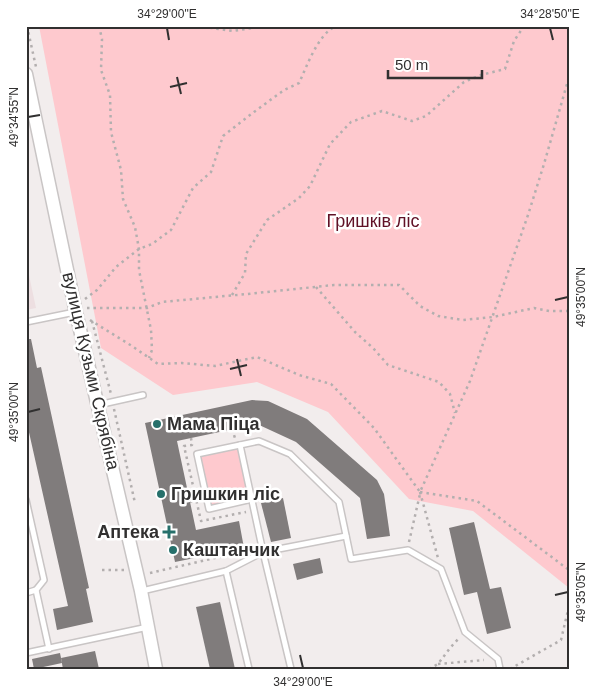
<svg xmlns="http://www.w3.org/2000/svg" width="595" height="695" viewBox="0 0 595 695" font-family="Arial,sans-serif">
  <style>
    .built { fill: #eddfe1 }
    .green { fill: #fec9ce }
    .building { fill: #807c7c }
    .lines { fill: none; stroke-linecap: round; stroke-linejoin: round }
    .service-casing { stroke: #c9c5c5; stroke-width: 8 }
    .tertiary-casing { stroke: #c9c5c5; stroke-width: 15 }
    .path { stroke: #b3afaf; stroke-width: 2.5; stroke-dasharray: 2.5 4; stroke-linecap: butt }
    .service { stroke: #fff; stroke-width: 5 }
    .tertiary { stroke: #fff; stroke-width: 12 }
    .ticks { fill: none; stroke: #313030; stroke-width: 2 }
    .poi-dot { fill: #26706b; stroke: #fff; stroke-width: 2 }
    .labels { text-anchor: middle; stroke-width: 5; stroke-linejoin: round; paint-order: stroke }
    .park-label { font-size: 18px; fill: #601126; stroke: #fff }
    .street-label { font-size: 18px; fill: #313030; stroke: #fff }
    .poi-label { font-size: 18px; font-weight: bold; fill: #313030; stroke: #fff; text-anchor: start }
    .neatline { fill: none; stroke: #313030; stroke-width: 2 }
    .ticks-label { font-size: 12px; text-anchor: middle; fill: #313030 }
  </style>
  <rect width="100%" height="100%" fill="#f2eded"/>
  <path class="built" d="M26,261L36,308L26,310Z"/>
  <g class="green">
    <path d="M39,26H569V588L473,511L409,499L328,412L257,382L173,395L101,348Z"/>
    <path d="M239,447L251,498L210,507L198,455Z"/>
  </g>
  <g class="building">
    <path d="M26,339H31L37,368L41,367L89,588L86,589L93,622L57,630L53,609L68,606L26,419Z"/>
    <path d="M252,400L268,401L307,419L377,480L384,494L390,536L367,539L360,498L296,442L257,424L177,441L196,530L239,521L244,548L175,562L145,423Z"/>
    <path d="M283,498L291,538L271,542L261,503Z"/>
    <path d="M474,522L490,589L501,587L511,628L487,634L477,592L464,595L449,528Z"/>
    <path d="M320,558L323,573L297,580L293,564Z"/>
    <path d="M220,602L227,633L235,669H210L196,607Z"/>
    <path d="M95,651L99,669H63L61,658Z"/>
    <path d="M60,653L62,663L34,669L32,659Z"/>
  </g>
  <g class="lines">
    <g class="service-casing">
      <g id="service">
        <path d="M26,322L75,312"/>
        <path d="M98,405L143,395"/>
        <path d="M240,445L197,454L209,509L252,499"/>
        <path d="M26,500L44,580L36,590L49,649"/>
        <path d="M226,571L249,669"/>
        <path d="M142,591L226,571L263,552L240,445L259,441L290,454L339,502L351,559L408,550L441,569L465,632L498,659L500,669"/>
        <path d="M26,593L36,590"/>
        <path d="M26,653L148,627"/>
        <path d="M291,669L263,552L346,536"/>
      </g>
    </g>
    <g class="tertiary-casing">
      <path id="tertiary" d="M26,74L75,308L141,591L156,669"/>
    </g>
    <g class="path">
      <path d="M27,26L36,67"/>
      <path d="M99,26L102,39L101,70L110,95L111,132L121,170L123,199L135,227L139,249V270L151,330L152,350L149,358"/>
      <path d="M197,26L233,31L265,26"/>
      <path d="M316,287L355,332L373,348L388,365L439,382L450,394L455,413"/>
      <path d="M232,295L245,273L246,254L267,220L299,198L310,186L330,144L351,122L382,111L412,121L426,116L464,82L481,75L505,69L514,41L524,26"/>
      <path d="M85,299L97,290L116,267L139,249L152,244L171,230L193,188L211,172L223,136L254,112L284,90L299,83C307,66 318,34 336,26"/>
      <path d="M87,308H147L162,302L247,294L334,285H399L420,306L438,316L463,320L493,317L534,308L549,311H569"/>
      <path d="M90,320L132,346L158,364L182,363L215,366L257,357L299,375L331,384L374,428L420,492L470,381L528,215L544,164L569,77"/>
      <path d="M92,321L111,394"/>
      <path d="M114,409L135,503"/>
      <path d="M232,429L235,438"/>
      <path d="M191,438L192,445L184,446L201,521L246,512"/>
      <path d="M420,492L477,501L569,570"/>
      <path d="M420,492L438,558"/>
      <path d="M215,496L235,492V494"/>
      <path d="M190,502L198,500"/>
      <path d="M409,542L420,494"/>
      <path d="M102,570H125"/>
      <path d="M150,573L241,552"/>
      <path d="M438,664L484,660"/>
      <path d="M429,669L438,664L450,648L460,637"/>
      <path d="M510,669L561,640L569,606"/>
    </g>
    <use href="#service" class="service"/>
    <use href="#tertiary" class="tertiary"/>
  </g>
  <path class="ticks" d="M167,28L169,40M550,28L553,40M177,77L181,94M170,87L187,83M28,117L40,115M555,300L568,297M237,359L241,376M230,369L247,365M28,412L40,409M555,595L568,592M300,655L303,668"/>
  <g class="poi-dot">
    <circle cx="157" cy="424" r="5"/>
    <circle cx="161" cy="494" r="5"/>
    <path d="M166.5 524.5h5v5h5v5h-5v5h-5v-5h-5v-5h5z"/>
    <circle cx="173" cy="550" r="5"/>
  </g>
  <g class="labels">
    <g class="park-label">
      <text x="373" y="227">Гришків ліс</text>
    </g>
    <g class="street-label">
      <text transform="translate(91 371) rotate(77)" y="6">вулиця Кузьми Скрябіна</text>
    </g>
    <g class="poi-label">
      <text x="167" y="430">Мама Піца</text>
      <text x="171" y="500">Гришкин ліс</text>
      <text x="159" y="538" text-anchor="end">Аптека</text>
      <text x="183" y="556">Каштанчик</text>
    </g>
  </g>
  <rect width="595" height="695" fill="none" stroke="#ffffff" stroke-width="55"/>
  <path d="M388 70v8h94v-8" fill="none" stroke="#313030" stroke-width="2.5"/>
  <text x="395" y="70" font-size="15" fill="#313030" stroke="#ffffff" stroke-width="4" paint-order="stroke">50 m</text>
  <rect x="28" y="28" width="540" height="640" class="neatline"/>
  <g class="ticks-label">
    <text x="167" y="18">34°29'00"E</text>
    <text x="550" y="18">34°28'50"E</text>
    <text transform="translate(14 117) rotate(-90)" y="4">49°34'55"N</text>
    <text transform="translate(581 297) rotate(-90)" y="4">49°35'00"N</text>
    <text transform="translate(14 412) rotate(-90)" y="4">49°35'00"N</text>
    <text transform="translate(581 592) rotate(-90)" y="4">49°35'05"N</text>
    <text x="303" y="686">34°29'00"E</text>
  </g>
</svg>
